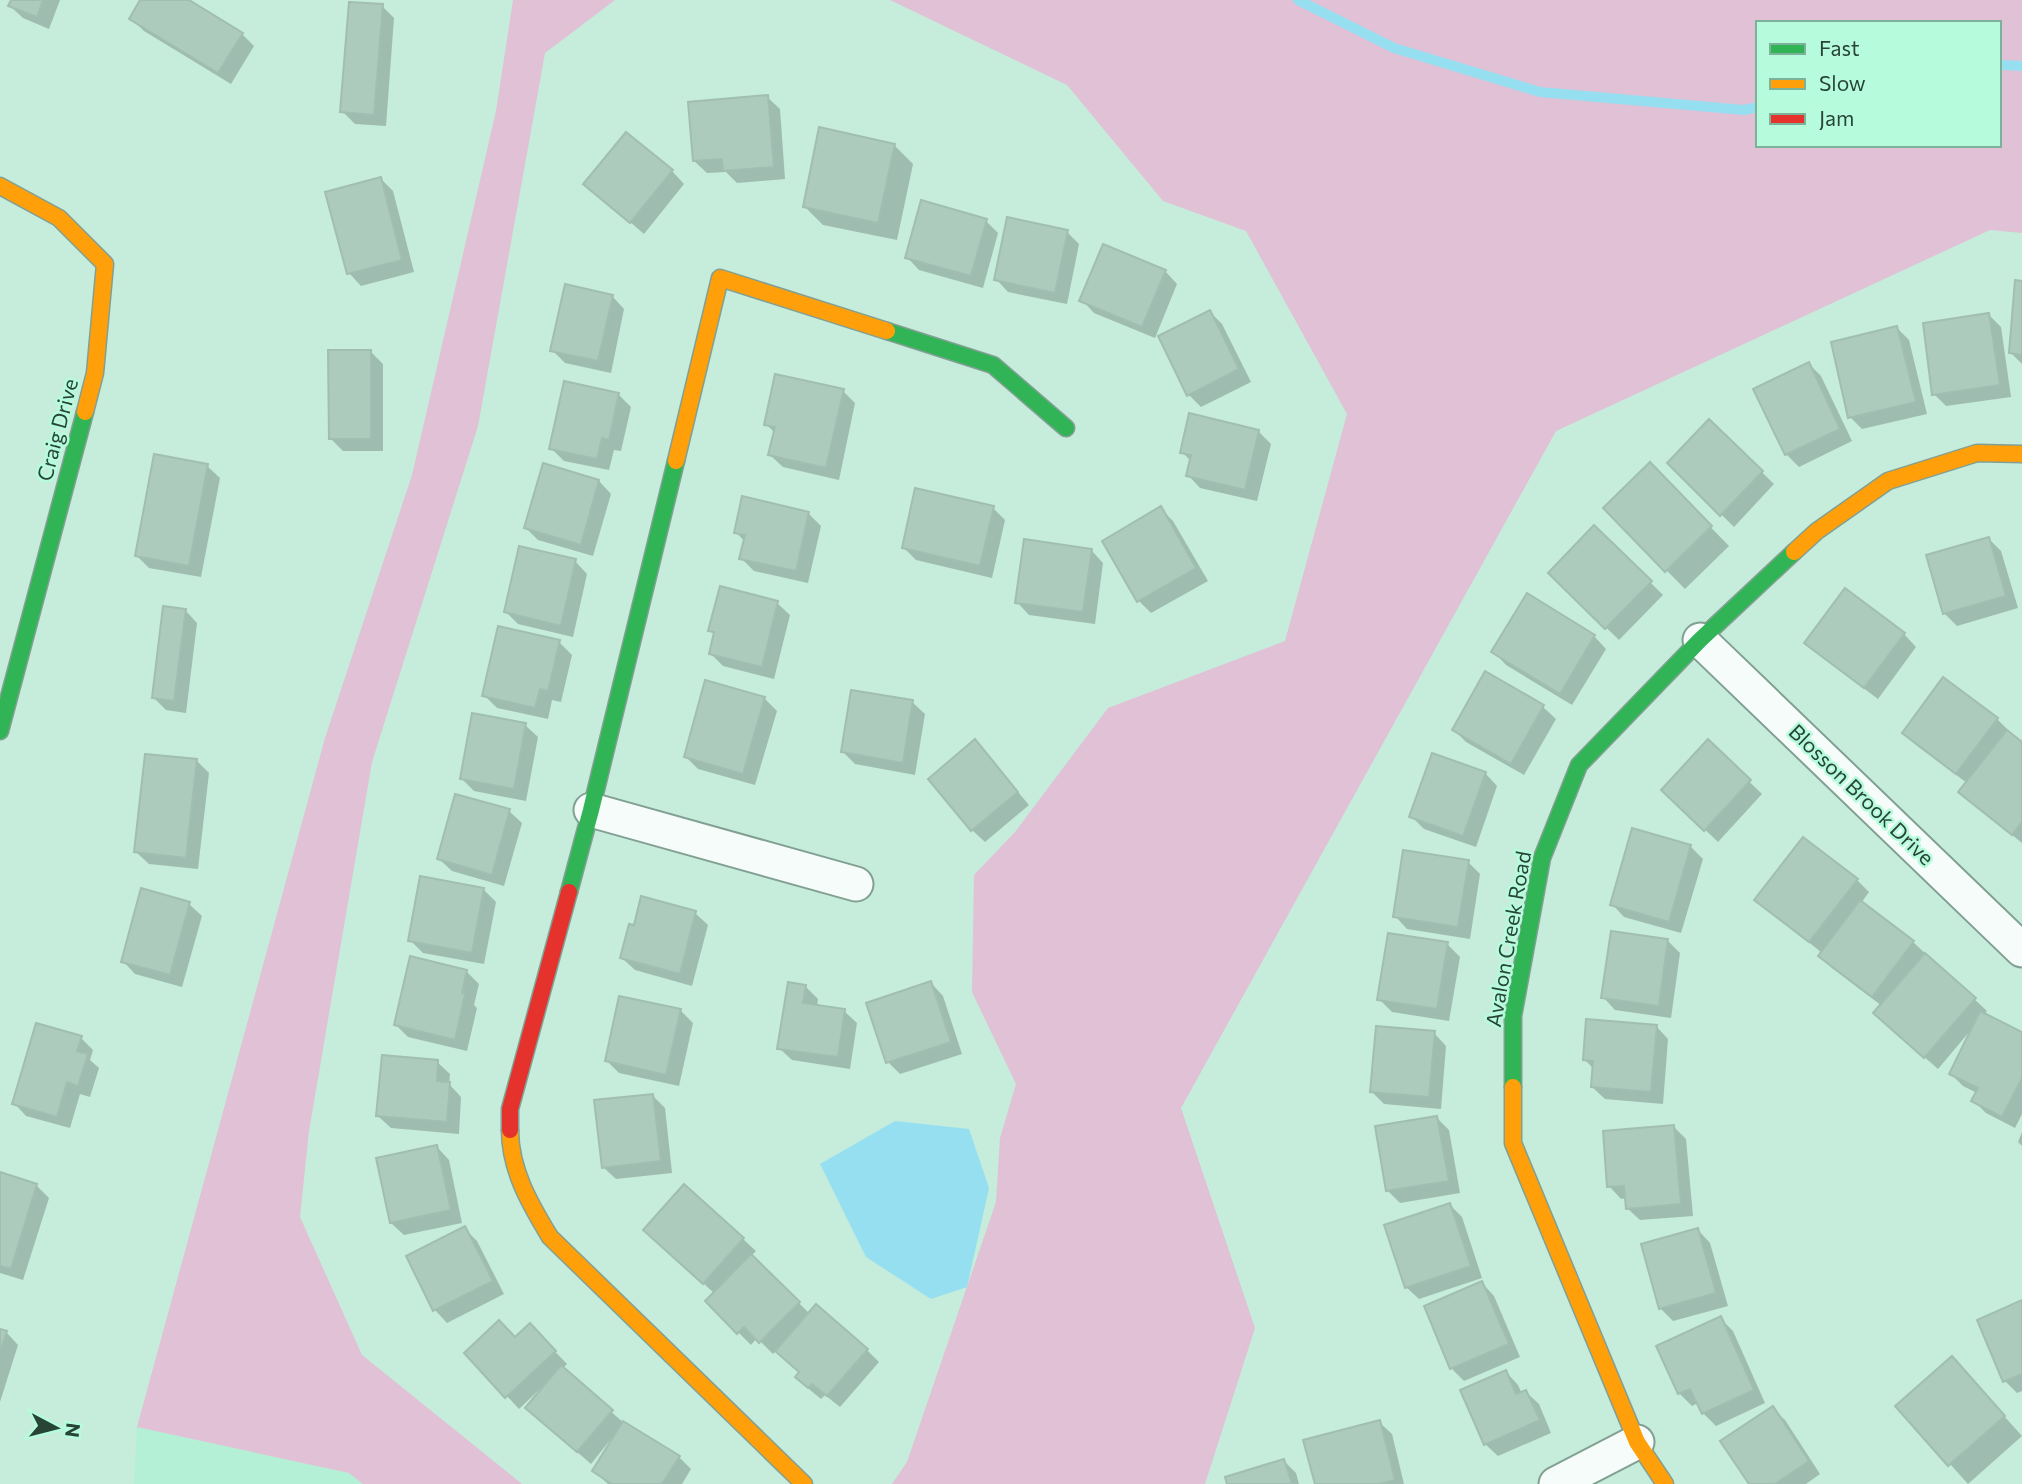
<svg xmlns="http://www.w3.org/2000/svg" width="2022" height="1484" viewBox="0 0 2022 1484" font-family="Commissioner,sans-serif">
  <style>
    .built { fill: #b3f0d5 }
    .green { fill: #e0c1d5; fill-rule: evenodd }
    .water { fill: #96dff1 }
    .shadow { fill: #0003 }
    .lines { fill: none; stroke-linecap: round; stroke-linejoin: round }
    .stream { stroke: #96dff1; stroke-width: 10 }
    .building { fill: #adcbbd; stroke: #a0beb1; stroke-width: 2 }
    .street-casing { stroke: #81a093; stroke-width: 37 }
    .fast-casing { stroke: #81a093; stroke-width: 19 }
    .slow-casing { stroke: #81a093; stroke-width: 19 }
    .jam-casing { stroke: #81a093; stroke-width: 19 }
    .street { stroke: #f6fcfa; stroke-width: 33 }
    .fast { stroke: #30b455; stroke-width: 16 }
    .slow { stroke: #ff9f0a; stroke-width: 16 }
    .jam { stroke: #e5322d; stroke-width: 16 }
    .labels { text-anchor: middle; stroke-width: 5; stroke-linejoin: round; paint-order: stroke }
    .street-label { font-size: 21px; fill: #274437; stroke: #b6fcdc }
  </style>
  <rect width="100%" height="100%" fill="#c6ecdb"/>
  <path class="built" d="M137,1427L349,1473L363,1484H134Z"/>
  <g class="green">
    <path d="M513,0H615L545,53L478,426L372,762L309,1131L300,1217L362,1355L522,1484H363L349,1473L137,1427L325,738L412,475L496,111Z"/>
    <path d="M890,0H2022V233L1990,230L1556,431L1181,1108L1255,1328L1205,1484H892L907,1462L996,1202L1000,1138L1016,1084L972,992L974,875L1015,832L1108,708L1285,641L1347,414L1246,231L1163,201L1067,85ZM1758,23H1999V145H1758Z"/>
  </g>
  <path class="water" d="M895,1121L969,1129L989,1188L967,1287L931,1299L866,1257L820,1164Z"/>
  <g class="shadow">
    <path d="M13,0H60L49,29L23,18L10,6Z"/>
    <path d="M142,0H185L242,34L254,46L231,84L144,31L131,18Z"/>
    <path d="M382,6L394,18L386,126L355,124L342,111Z"/>
    <path d="M767,97L780,109L785,179L737,183L726,172L707,173L694,161Z"/>
    <path d="M894,145L913,164L897,240L823,225L804,206Z"/>
    <path d="M672,171L684,184L644,234L586,184Z"/>
    <path d="M380,178L393,191L414,272L361,286L349,273Z"/>
    <path d="M986,221L998,233L983,288L919,270L907,257Z"/>
    <path d="M1067,232L1079,244L1067,304L1008,292L996,279Z"/>
    <path d="M1165,271L1177,284L1155,338L1094,313L1082,300Z"/>
    <path d="M2022,282V364L2011,353Z"/>
    <path d="M612,296L624,309L611,373L565,363L552,350Z"/>
    <path d="M1210,312L1222,324L1251,382L1201,407L1188,394Z"/>
    <path d="M1989,315L2001,327L2011,397L1946,406L1934,394Z"/>
    <path d="M1897,328L1909,340L1927,414L1862,429L1850,417Z"/>
    <path d="M371,352L383,364V451H343L330,438Z"/>
    <path d="M1809,364L1821,376L1852,441L1799,467L1786,454L1756,389Z"/>
    <path d="M843,391L855,403L839,480L783,467L770,455L775,433L766,424Z"/>
    <path d="M618,394L631,407L621,451L614,450L609,470L564,461L551,448Z"/>
    <path d="M1709,421L1774,484L1734,527L1669,463Z"/>
    <path d="M1258,431L1271,444L1257,501L1200,488L1188,475L1191,461L1182,452Z"/>
    <path d="M1650,465L1729,546L1685,589L1605,508Z"/>
    <path d="M207,466L220,478L201,577L149,568L136,555Z"/>
    <path d="M599,481L611,494L593,556L538,540L526,528Z"/>
    <path d="M993,508L1005,520L992,578L916,560L904,548Z"/>
    <path d="M1161,509L1173,521L1208,581L1151,613L1139,601Z"/>
    <path d="M808,513L821,526L808,583L754,571L741,558L745,542L736,532Z"/>
    <path d="M1594,527L1663,595L1619,640L1550,573Z"/>
    <path d="M1989,539L2001,551L2018,608L1957,626L1944,613Z"/>
    <path d="M1091,550L1103,563L1095,624L1029,615L1017,602Z"/>
    <path d="M575,561L587,574L573,637L518,624L506,612Z"/>
    <path d="M777,603L790,615L774,679L723,666L710,653L715,635L710,630Z"/>
    <path d="M185,610L197,623L186,713L166,710L154,698Z"/>
    <path d="M1904,634L1916,647L1878,699L1819,655L1806,643Z"/>
    <path d="M1594,636L1606,649L1572,705L1506,665L1494,652Z"/>
    <path d="M559,642L572,655L561,702L552,700L548,719L497,708L484,695Z"/>
    <path d="M1486,674L1543,707L1556,719L1524,775L1466,742L1454,730Z"/>
    <path d="M764,698L777,711L755,785L698,769L686,757Z"/>
    <path d="M912,702L925,714L915,775L855,764L843,752Z"/>
    <path d="M1997,719L2022,744V843L1960,792L1967,783L1916,745L1904,733Z"/>
    <path d="M525,725L538,737L526,801L474,791L462,779Z"/>
    <path d="M975,742L1029,805L985,842L972,830Z"/>
    <path d="M1708,742L1762,794L1718,842L1676,802Z"/>
    <path d="M197,761L209,773L198,869L149,864L136,852Z"/>
    <path d="M1485,773L1497,786L1476,847L1424,829L1411,816Z"/>
    <path d="M509,811L522,823L504,886L452,871L439,859Z"/>
    <path d="M1690,846L1703,859L1681,933L1624,917L1612,904Z"/>
    <path d="M1468,862L1480,874L1470,939L1407,929L1395,916Z"/>
    <path d="M1857,880L1869,892L1861,903L1913,942L1987,1011L1984,1015L2022,1034V1114L2015,1128L1986,1113L1973,1100L1977,1093L1963,1086L1951,1074L1970,1031L1938,1069L1888,1025L1882,1006L1832,968L1820,956L1822,953L1757,900Z"/>
    <path d="M484,890L496,902L484,964L423,953L410,940Z"/>
    <path d="M189,904L202,916L182,987L135,974L123,961Z"/>
    <path d="M695,913L708,925L692,986L635,970L622,958Z"/>
    <path d="M1668,941L1680,953L1671,1018L1615,1010L1603,997Z"/>
    <path d="M1447,944L1460,957L1449,1021L1392,1012L1379,999Z"/>
    <path d="M466,971L479,984L474,1005L477,1008L467,1051L408,1037L396,1025Z"/>
    <path d="M931,983L943,996L962,1054L900,1074L888,1062Z"/>
    <path d="M805,986L818,999L817,1007L844,1011L857,1023L850,1069L792,1060L779,1048Z"/>
    <path d="M680,1010L693,1023L679,1086L619,1073L607,1061Z"/>
    <path d="M1656,1026L1668,1039L1663,1104L1605,1099L1592,1087L1594,1069L1584,1059Z"/>
    <path d="M1434,1033L1446,1046L1441,1109L1384,1104L1372,1092Z"/>
    <path d="M81,1038L93,1050L90,1060L99,1068L90,1097L80,1094L70,1128L26,1116L14,1103Z"/>
    <path d="M437,1062L450,1074L449,1084L461,1097L459,1134L391,1128L378,1116Z"/>
    <path d="M653,1096L665,1108L672,1173L616,1179L603,1167Z"/>
    <path d="M1437,1118L1449,1130L1460,1193L1400,1203L1388,1191Z"/>
    <path d="M1674,1127L1686,1139L1693,1216L1640,1220L1627,1208L1626,1198L1621,1199L1609,1186Z"/>
    <path d="M2022,1132V1146L2018,1142Z"/>
    <path d="M437,1147L449,1160L462,1223L404,1235L391,1223Z"/>
    <path d="M0,1174L36,1185L49,1198L23,1280L0,1273Z"/>
    <path d="M1450,1205L1462,1217L1482,1278L1419,1299L1406,1287Z"/>
    <path d="M464,1228L477,1241L504,1294L447,1323L435,1310Z"/>
    <path d="M1698,1230L1710,1243L1728,1306L1673,1321L1660,1308Z"/>
    <path d="M743,1239L756,1251L751,1256L810,1314L867,1350L879,1362L840,1407L825,1395L821,1399L810,1390L798,1377L801,1373L777,1350L773,1354L757,1338L751,1345L707,1301L715,1294L658,1242Z"/>
    <path d="M1482,1283L1494,1296L1520,1357L1464,1381L1451,1368Z"/>
    <path d="M2022,1302V1391L2017,1393L2005,1381Z"/>
    <path d="M1721,1319L1733,1331L1765,1403L1716,1426L1703,1413L1698,1403L1692,1406L1679,1393Z"/>
    <path d="M0,1331L6,1332L18,1345L0,1402Z"/>
    <path d="M542,1338L567,1364L562,1369L624,1423L679,1457L691,1469L682,1484H608L594,1471L613,1440L611,1439L591,1464L540,1420L543,1390L541,1388L519,1409L507,1396L515,1339Z"/>
    <path d="M1952,1358L2022,1436L1968,1484L1898,1406Z"/>
    <path d="M1506,1372L1518,1385L1522,1394L1526,1392L1539,1404L1551,1433L1498,1456L1485,1444Z"/>
    <path d="M1772,1408L1785,1420L1820,1474L1806,1484H1751Z"/>
    <path d="M1379,1422L1392,1434L1404,1484H1316Z"/>
    <path d="M1284,1461L1296,1473L1299,1484H1229Z"/>
  </g>
  <g class="lines">
    <g class="stream">
      <path d="M1298,0L1394,48L1540,92L1744,110L1758,107"/>
      <path d="M1999,65L2022,66"/>
    </g>
  </g>
  <g class="building">
    <path d="M11,0H43L37,17L8,6Z"/>
    <path d="M140,0H189L243,33L218,73L129,19Z"/>
    <path d="M349,2L383,4L374,115L340,112Z"/>
    <path d="M768,95L774,167L723,171L722,159L693,161L688,102Z"/>
    <path d="M819,127L895,144L878,223L803,207Z"/>
    <path d="M626,132L673,170L630,223L583,184Z"/>
    <path d="M381,177L402,260L347,274L325,192Z"/>
    <path d="M921,200L987,219L971,276L905,258Z"/>
    <path d="M1007,217L1068,230L1055,293L994,280Z"/>
    <path d="M1103,244L1166,270L1142,327L1079,301Z"/>
    <path d="M2015,280L2022,281V355L2009,353Z"/>
    <path d="M565,284L613,295L598,361L550,351Z"/>
    <path d="M1210,310L1239,369L1187,396L1158,336Z"/>
    <path d="M1989,313L2000,385L1932,395L1923,323Z"/>
    <path d="M1897,326L1916,402L1848,418L1831,342Z"/>
    <path d="M328,350H371V439H329Z"/>
    <path d="M1809,362L1840,429L1785,455L1753,389Z"/>
    <path d="M775,374L844,389L826,468L768,455L775,427L764,425Z"/>
    <path d="M564,381L619,393L609,440L602,438L597,459L549,449Z"/>
    <path d="M1189,413L1259,430L1245,490L1186,476L1191,455L1180,453Z"/>
    <path d="M1709,419L1763,471L1720,516L1667,463Z"/>
    <path d="M154,454L208,464L189,566L135,556Z"/>
    <path d="M1650,462L1712,526L1665,572L1603,508Z"/>
    <path d="M543,463L599,480L581,545L524,528Z"/>
    <path d="M915,488L994,506L980,566L902,548Z"/>
    <path d="M742,496L809,512L796,571L739,559L745,535L734,533Z"/>
    <path d="M1161,506L1196,568L1137,602L1102,541Z"/>
    <path d="M1594,525L1652,581L1605,629L1548,573Z"/>
    <path d="M1989,537L2006,596L1943,614L1926,555Z"/>
    <path d="M1024,539L1092,549L1083,612L1015,603Z"/>
    <path d="M519,546L576,559L561,626L504,612Z"/>
    <path d="M720,586L778,601L762,667L709,654L714,632L708,631Z"/>
    <path d="M1845,588L1905,633L1864,688L1804,643Z"/>
    <path d="M1527,593L1595,635L1560,694L1491,652Z"/>
    <path d="M163,606L186,609L174,701L152,698Z"/>
    <path d="M498,626L560,640L548,691L540,689L535,708L482,696Z"/>
    <path d="M1485,671L1544,705L1511,764L1452,730Z"/>
    <path d="M1943,677L1998,718L1956,774L1902,733Z"/>
    <path d="M705,680L765,697L743,774L684,757Z"/>
    <path d="M851,690L913,700L903,763L841,752Z"/>
    <path d="M472,713L526,723L514,789L460,779Z"/>
    <path d="M2007,730L2022,742V822L2012,835L1958,792Z"/>
    <path d="M975,739L1018,792L971,831L928,779Z"/>
    <path d="M1708,739L1751,780L1704,831L1661,790Z"/>
    <path d="M1432,753L1486,772L1463,836L1409,817Z"/>
    <path d="M145,754L197,759L186,858L134,852Z"/>
    <path d="M455,794L510,809L492,875L437,859Z"/>
    <path d="M1632,828L1691,845L1669,922L1610,905Z"/>
    <path d="M1803,837L1858,879L1809,942L1754,900Z"/>
    <path d="M1403,850L1469,860L1458,927L1393,917Z"/>
    <path d="M420,876L484,888L472,953L408,941Z"/>
    <path d="M141,888L190,902L170,975L121,962Z"/>
    <path d="M641,896L696,911L680,974L620,958L629,924L634,925Z"/>
    <path d="M1860,900L1914,941L1872,997L1818,956Z"/>
    <path d="M1611,931L1668,939L1659,1006L1601,998Z"/>
    <path d="M1388,933L1448,942L1437,1009L1377,1000Z"/>
    <path d="M1925,953L1976,998L1924,1058L1873,1013Z"/>
    <path d="M410,956L467,970L462,993L465,994L455,1040L394,1025Z"/>
    <path d="M931,981L951,1042L886,1063L866,1003Z"/>
    <path d="M788,982L806,985L803,1003L845,1009L838,1057L777,1049Z"/>
    <path d="M619,996L681,1009L666,1075L605,1061Z"/>
    <path d="M1980,1011L2022,1032V1078L2002,1117L1971,1101L1978,1088L1949,1074Z"/>
    <path d="M1586,1019L1657,1025L1651,1092L1591,1087L1593,1061L1583,1060Z"/>
    <path d="M36,1023L82,1036L77,1051L88,1054L78,1086L67,1082L57,1117L12,1104Z"/>
    <path d="M1376,1026L1435,1031L1429,1097L1370,1092Z"/>
    <path d="M382,1055L438,1060L437,1081L450,1082L447,1122L376,1116Z"/>
    <path d="M653,1094L661,1161L602,1168L594,1100Z"/>
    <path d="M1437,1116L1449,1181L1386,1191L1375,1126Z"/>
    <path d="M1674,1125L1681,1204L1626,1209L1624,1186L1607,1187L1603,1131Z"/>
    <path d="M437,1145L451,1210L390,1223L376,1158Z"/>
    <path d="M0,1172L37,1184L11,1269L0,1266Z"/>
    <path d="M684,1184L744,1238L703,1284L643,1230Z"/>
    <path d="M1450,1203L1471,1266L1405,1288L1384,1225Z"/>
    <path d="M465,1226L493,1281L433,1311L406,1256Z"/>
    <path d="M1698,1228L1716,1293L1659,1309L1641,1244Z"/>
    <path d="M751,1254L800,1302L759,1343L744,1327L737,1334L705,1301Z"/>
    <path d="M1482,1281L1509,1344L1450,1369L1424,1306Z"/>
    <path d="M2022,1300V1374L2003,1382L1977,1320Z"/>
    <path d="M816,1304L868,1349L827,1396L812,1384L808,1388L795,1377L799,1372L775,1351Z"/>
    <path d="M1721,1316L1754,1390L1702,1414L1690,1389L1678,1394L1656,1346Z"/>
    <path d="M499,1320L515,1337L530,1323L556,1351L505,1398L464,1353Z"/>
    <path d="M0,1329L7,1331L0,1352Z"/>
    <path d="M1952,1356L2005,1416L1948,1466L1895,1406Z"/>
    <path d="M561,1365L613,1410L577,1452L525,1408Z"/>
    <path d="M1506,1370L1516,1394L1526,1390L1540,1420L1484,1445L1460,1390Z"/>
    <path d="M1773,1406L1809,1461L1775,1484H1749L1720,1441Z"/>
    <path d="M1380,1420L1395,1480L1380,1484H1315L1303,1440Z"/>
    <path d="M623,1421L680,1456L662,1484H612L592,1471Z"/>
    <path d="M1284,1459L1292,1484H1227L1225,1477Z"/>
  </g>
  <g class="lines">
    <g class="street-casing">
      <g id="street">
        <path d="M1700,640L2022,950"/>
        <path d="M591,810L856,884"/>
        <path d="M1556,1484L1637,1442"/>
      </g>
    </g>
    <g class="fast-casing">
      <g id="fast">
        <path d="M887,331L993,365L1066,428"/>
        <path d="M0,731L85,412"/>
        <path d="M569,892L591,810L676,461"/>
        <path d="M1513,1087V1016L1542,858L1579,765L1700,640L1794,552"/>
      </g>
    </g>
    <g class="slow-casing">
      <g id="slow">
        <path d="M0,186L59,218L105,264L95,373L85,412"/>
        <path d="M676,461L720,278L887,331"/>
        <path d="M1794,552L1817,531L1888,481L1977,453L2022,454"/>
        <path d="M1513,1087V1143L1637,1442L1665,1484"/>
        <path d="M510,1130C510,1170 530,1204 550,1237L804,1484"/>
      </g>
    </g>
    <g class="jam-casing">
      <path id="jam" d="M510,1130V1109L569,892"/>
    </g>
    <use href="#street" class="street"/>
    <use href="#fast" class="fast"/>
    <use href="#slow" class="slow"/>
    <use href="#jam" class="jam"/>
  </g>
  <g class="labels">
    <g class="street-label">
      <text transform="translate(58 430) rotate(-75)" y="7">Craig Drive</text>
      <text transform="translate(1861 795) rotate(44)" y="7">Blosson Brook Drive</text>
      <text transform="translate(1509 939) rotate(-80)" y="7">Avalon Creek Road</text>
    </g>
  </g>
  <rect x="1756" y="21" width="245" height="126" fill="#b6fcdc" stroke="#7db29a" stroke-width="2"/>
  <rect x="1770" y="44" width="35" height="10" fill="#30b455" stroke="#7db29a" stroke-width="2"/>
  <text x="1819" y="56" font-size="21" fill="#274437">Fast</text>
  <rect x="1770" y="79" width="35" height="10" fill="#ff9f0a" stroke="#7db29a" stroke-width="2"/>
  <text x="1819" y="91" font-size="21" fill="#274437">Slow</text>
  <rect x="1770" y="114" width="35" height="10" fill="#e5322d" stroke="#7db29a" stroke-width="2"/>
  <text x="1819" y="126" font-size="21" fill="#274437">Jam</text>
  <g transform="translate(56 1428) rotate(97)" stroke="#b6fcdc" stroke-width="5" paint-order="stroke">
  <path d="M0-5L12 26L0 18L-12 26Z" fill="#274437"/>
  <text y="-10" font-size="19" font-weight="bold" text-anchor="middle" fill="#274437">N</text>
  </g>
</svg>
